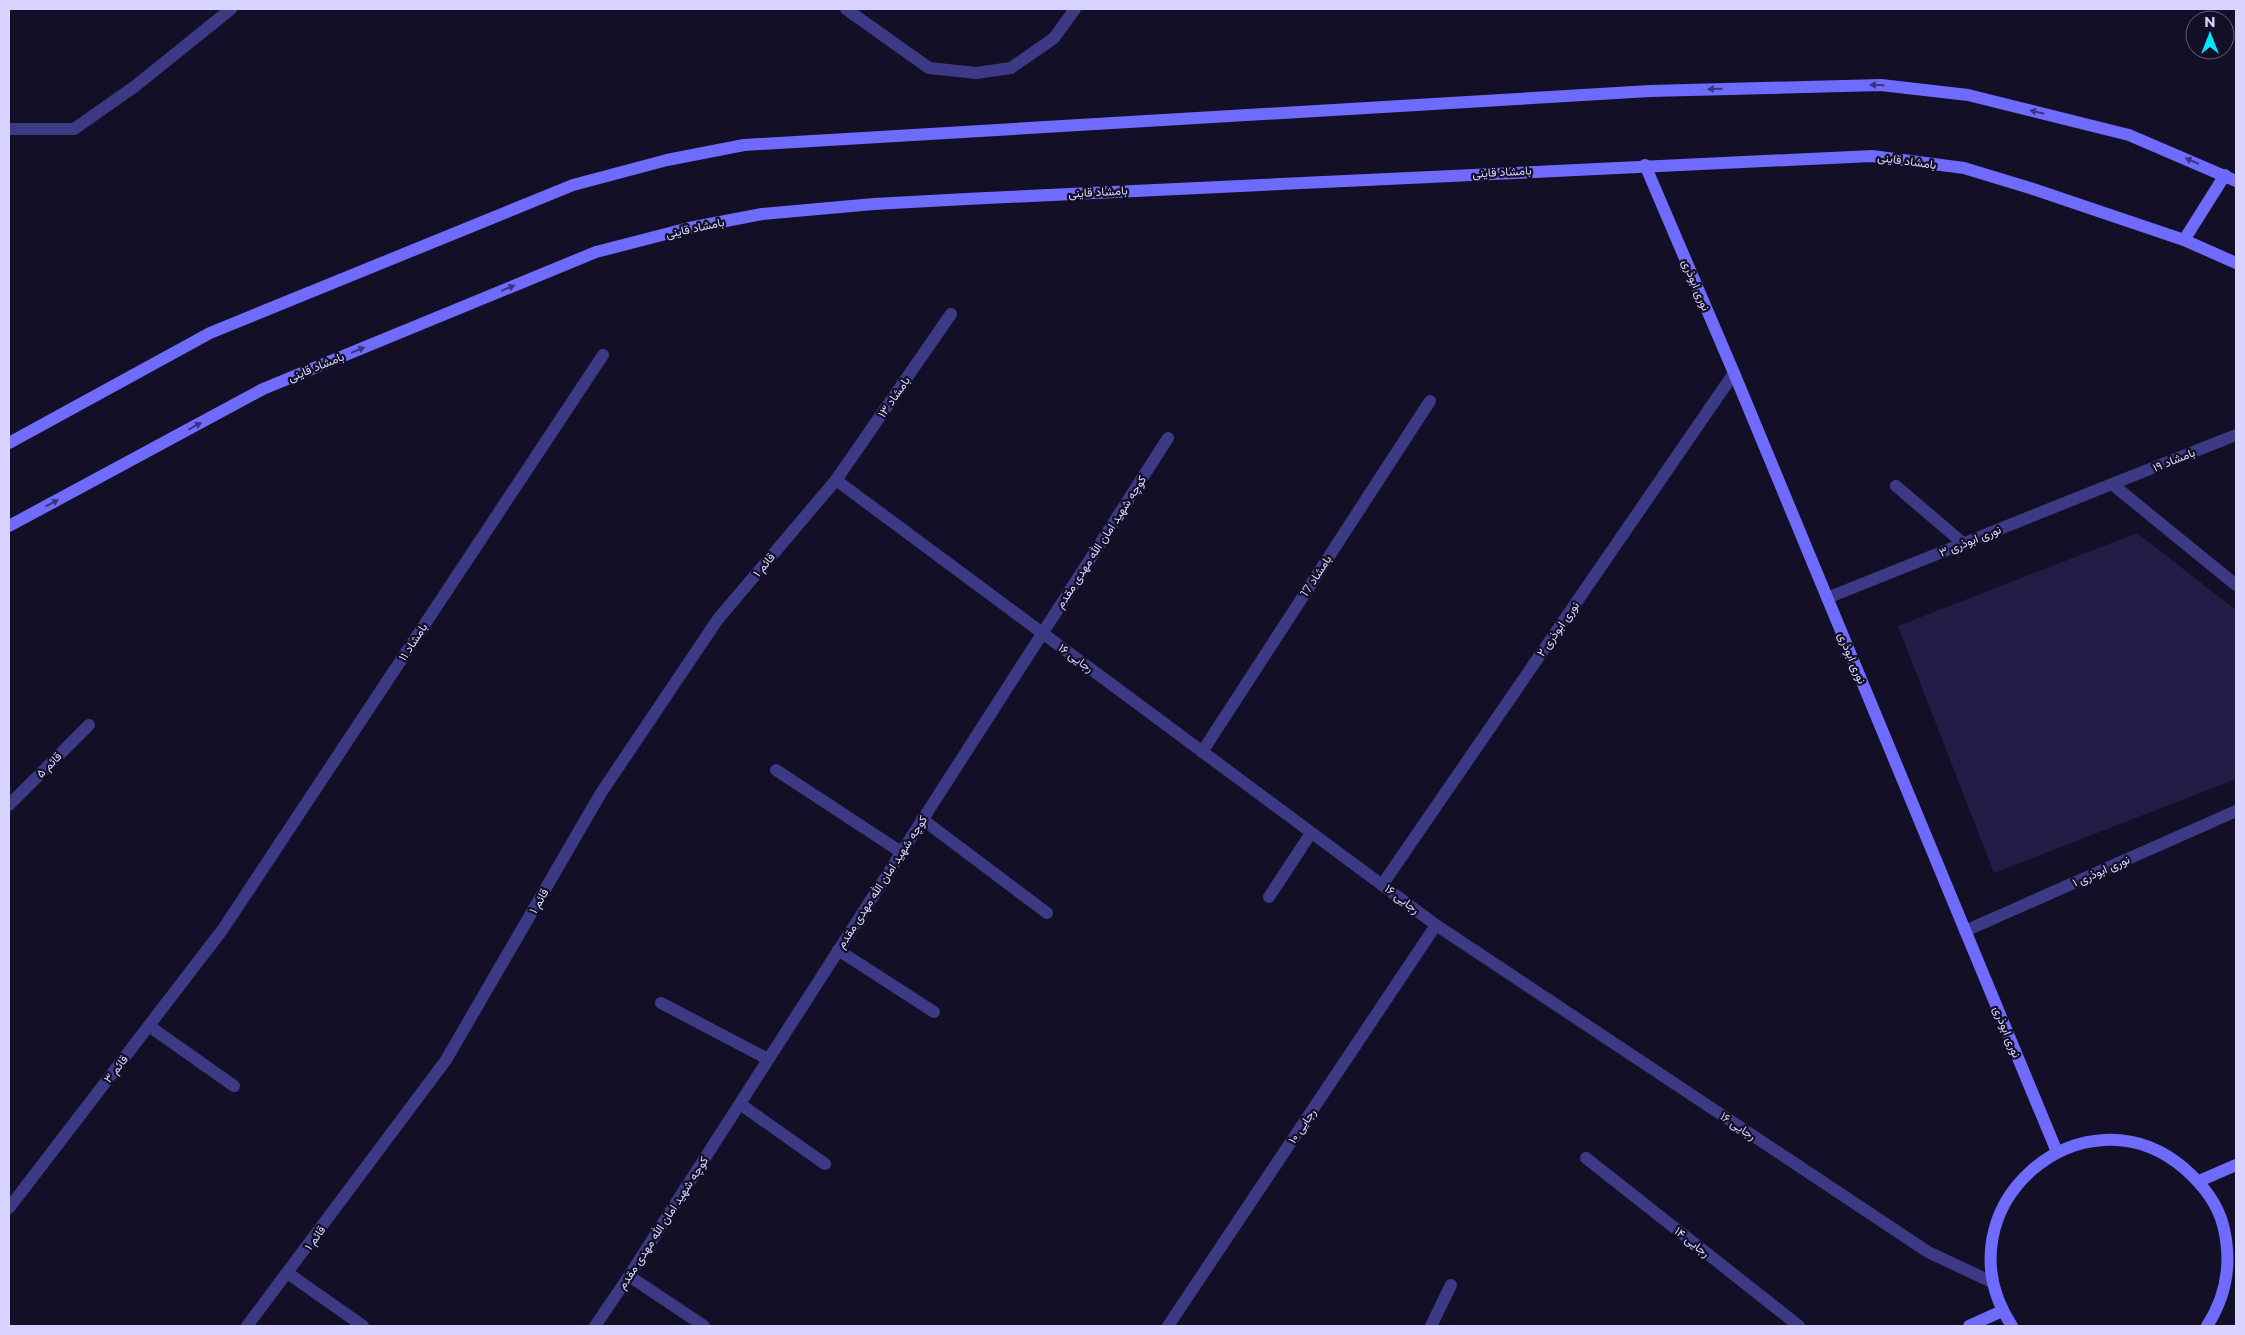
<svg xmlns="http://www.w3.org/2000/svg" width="2245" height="1335" viewBox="0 0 2245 1335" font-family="Montserrat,Vazirmatn,sans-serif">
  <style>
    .building { fill: #241b47 }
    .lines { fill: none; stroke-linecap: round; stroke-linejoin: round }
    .lane { stroke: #3d3a85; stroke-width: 12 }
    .street { stroke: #3d3a85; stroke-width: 12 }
    .secondary { stroke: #6f6bff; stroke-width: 12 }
    .oneway { fill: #38347d }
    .labels { text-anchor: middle; stroke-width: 4.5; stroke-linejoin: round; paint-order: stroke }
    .street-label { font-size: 12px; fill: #d9d4ff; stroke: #130f26 }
  </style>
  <rect width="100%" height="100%" fill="#130f26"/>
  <path class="building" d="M2137,533L2236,610V779L1994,873L1898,626Z"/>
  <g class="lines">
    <g class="lane">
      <path d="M836,480L1436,925L1928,1252L1992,1282"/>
      <path d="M1896,486L1964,544"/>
      <path d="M1827,598L2112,484"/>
      <path d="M1202,752L1430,401"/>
      <path d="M776,770L901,852"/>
      <path d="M9,805L89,725"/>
      <path d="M922,819L1047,913"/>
      <path d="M1382,885L1734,373"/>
      <path d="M1269,897L1311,833"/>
      <path d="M1965,931L2236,811"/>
      <path d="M838,950L934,1012"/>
      <path d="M661,1003L768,1059"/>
      <path d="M149,1026L234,1086"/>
      <path d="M740,1104L825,1164"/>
      <path d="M1586,1158L1799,1326"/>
      <path d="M9,1208L223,929L603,355"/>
      <path d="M289,1274L363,1326"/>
      <path d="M629,1276L704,1326"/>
      <path d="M247,1326L446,1060L601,793L718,619L836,480L951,314"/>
      <path d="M595,1326L629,1276L1168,438"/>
      <path d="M1168,1326L1436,925"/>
      <path d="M1431,1326L1451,1285"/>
    </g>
    <g class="street">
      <path d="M846,9L929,68L976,73L1011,68L1054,38L1075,9"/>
      <path d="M9,129H74L134,87L231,9"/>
      <path d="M2236,435L2112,484L2236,585"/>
    </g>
    <g class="secondary">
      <path d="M1645,165L1734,373L2057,1152"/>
      <path d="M2184,240L2225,175"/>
      <path d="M9,443L210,333L573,185L667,160L744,145L1650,91L1881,85L1968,95L2129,135L2236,181"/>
      <path d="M9,526L263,389L596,252L689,228L762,214L874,204L966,199L1872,156L1964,168L2030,188L2184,240L2236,263"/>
      <path d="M2199,1181L2236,1165"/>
      <path d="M1969,1326L2002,1311"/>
      <path d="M2012,1326C1935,1209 2083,1081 2185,1169C2203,1185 2217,1202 2223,1225C2232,1260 2227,1295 2207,1326"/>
    </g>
  </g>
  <defs><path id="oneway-solid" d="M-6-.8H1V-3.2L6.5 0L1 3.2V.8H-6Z" transform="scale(1.25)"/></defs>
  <g class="oneway">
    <use href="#oneway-solid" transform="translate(1877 85) rotate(-179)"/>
    <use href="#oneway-solid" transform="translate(1715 89) rotate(179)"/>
    <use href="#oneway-solid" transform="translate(2037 112) rotate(-166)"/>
    <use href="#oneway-solid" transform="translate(2192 161) rotate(-157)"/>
    <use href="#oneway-solid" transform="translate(508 288) rotate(-22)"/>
    <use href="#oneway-solid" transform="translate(358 350) rotate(-22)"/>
    <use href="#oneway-solid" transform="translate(195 426) rotate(-28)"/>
    <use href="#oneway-solid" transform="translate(52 503) rotate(-28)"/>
  </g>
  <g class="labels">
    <g class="street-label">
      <text transform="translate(1907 161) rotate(8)" y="4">بامشاد قاینی</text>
      <text transform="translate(1502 172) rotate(-3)" y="4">بامشاد قاینی</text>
      <text transform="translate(1098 192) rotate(-3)" y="4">بامشاد قاینی</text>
      <text transform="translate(695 228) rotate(-12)" y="4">بامشاد قاینی</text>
      <text transform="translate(1696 285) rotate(67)" y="4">نوری ابوذری</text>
      <text transform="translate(316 367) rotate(-22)" y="4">بامشاد قاینی</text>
      <text transform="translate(894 397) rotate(-55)" y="4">بامشاد ۱۳</text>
      <text transform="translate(2174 460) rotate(-22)" y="4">بامشاد ۱۹</text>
      <text transform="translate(1970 541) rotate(-22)" y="4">نوری ابوذری ۳</text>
      <text transform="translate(1101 542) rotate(-57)" y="4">کوچه شهید امان الله مهدی مقدم</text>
      <text transform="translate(764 565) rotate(-50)" y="4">قائم ۱</text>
      <text transform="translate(1316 576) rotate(-57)" y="4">بامشاد 17</text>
      <text transform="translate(1558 629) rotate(-55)" y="4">نوری ابوذری ۲</text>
      <text transform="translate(413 642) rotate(-57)" y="4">بامشاد ۱۱</text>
      <text transform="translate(1076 658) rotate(36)" y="4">رجایی ۱۶</text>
      <text transform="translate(1852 658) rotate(67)" y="4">نوری ابوذری</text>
      <text transform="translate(49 765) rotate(-45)" y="4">قائم ۵</text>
      <text transform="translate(2101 871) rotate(-24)" y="4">نوری ابوذری ۱</text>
      <text transform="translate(882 882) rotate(-57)" y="4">کوچه شهید امان الله مهدی مقدم</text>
      <text transform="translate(1402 899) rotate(37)" y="4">رجایی ۱۶</text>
      <text transform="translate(539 901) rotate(-60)" y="4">قائم ۱</text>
      <text transform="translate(2007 1032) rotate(68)" y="4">نوری ابوذری</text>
      <text transform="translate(116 1069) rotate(-52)" y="4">قائم ۳</text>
      <text transform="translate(1302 1126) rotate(-56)" y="4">رجایی ۱۰</text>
      <text transform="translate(1738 1126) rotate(34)" y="4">رجایی ۱۶</text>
      <text transform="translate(663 1223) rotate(-57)" y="4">کوچه شهید امان الله مهدی مقدم</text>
      <text transform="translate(315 1238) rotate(-54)" y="4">قائم ۱</text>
      <text transform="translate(1692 1242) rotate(38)" y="4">رجایی ۱۴</text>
    </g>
  </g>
  <rect width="2245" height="1335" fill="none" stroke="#d9d4ff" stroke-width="20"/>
  <g transform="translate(2210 35)"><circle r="24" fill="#130f26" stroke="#625e7d"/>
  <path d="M0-4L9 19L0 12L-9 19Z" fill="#00e5ff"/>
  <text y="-8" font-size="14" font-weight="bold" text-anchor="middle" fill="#d9d4ff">N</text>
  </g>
</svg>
